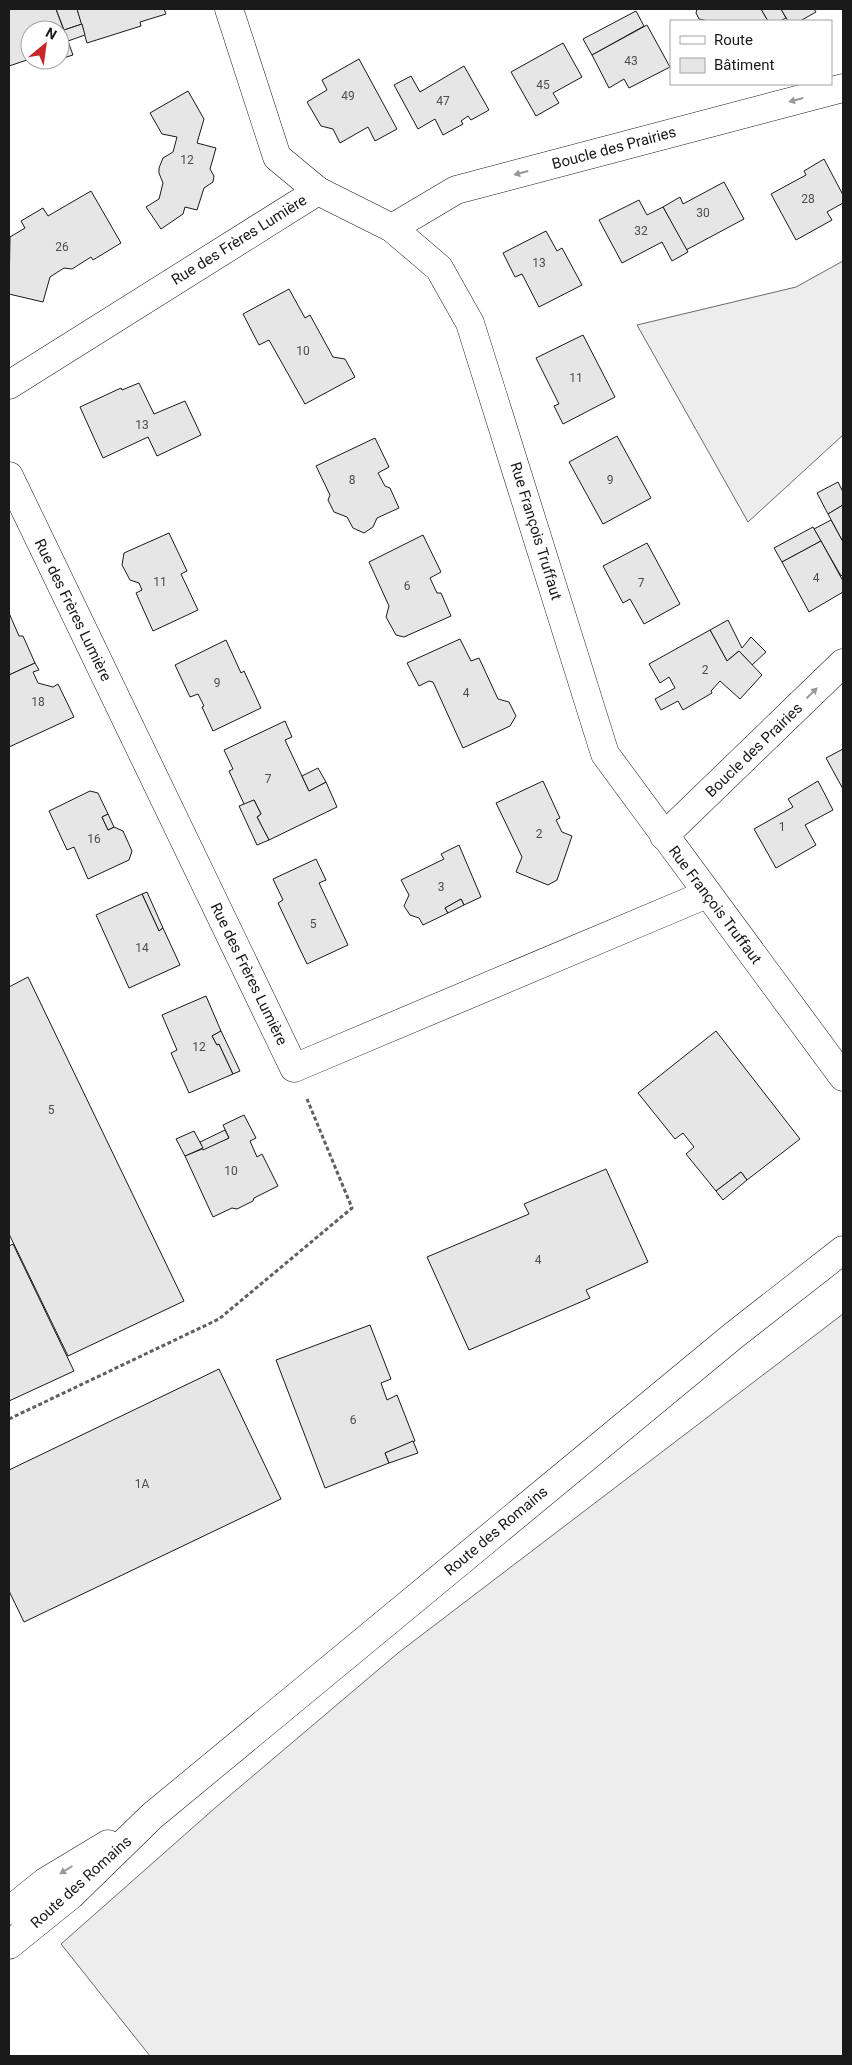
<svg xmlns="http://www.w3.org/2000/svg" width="852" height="2065" viewBox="0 0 852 2065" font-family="Roboto,sans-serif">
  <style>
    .built { fill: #ededed; stroke: #6a6a6a }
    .building { fill: #e6e6e6; stroke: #1a1a1a }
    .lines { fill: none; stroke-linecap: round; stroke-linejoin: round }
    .street-casing { stroke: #1a1a1a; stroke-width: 29 }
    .secondary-casing { stroke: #1a1a1a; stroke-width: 29 }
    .path { stroke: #5f5f5f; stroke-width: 3; stroke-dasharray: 4 2.5; stroke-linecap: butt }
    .street { stroke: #fff; stroke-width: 28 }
    .secondary { stroke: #fff; stroke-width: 28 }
    .oneway { fill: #989898 }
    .labels { text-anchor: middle; stroke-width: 4; stroke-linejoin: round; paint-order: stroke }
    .number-label { font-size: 12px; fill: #4d4d4d }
    .street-label { font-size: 15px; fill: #1a1a1a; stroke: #fff }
  </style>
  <rect width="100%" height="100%" fill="#fff"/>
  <g class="built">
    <path d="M843,261V435L748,522L637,325L796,287Z"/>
    <path d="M843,1314V2056H150L61,1944L215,1808L398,1653Z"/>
  </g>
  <g class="building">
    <path d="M9,9H56L73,55L60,59V30H30V59L9,66Z"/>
    <path d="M56,9H77L82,24L64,30Z"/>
    <path d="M77,9H164L166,14L140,22L141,26L87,43Z"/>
    <path d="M697,9H761L768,21H708L699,19L696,13Z"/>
    <path d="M761,9H781L786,18L780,21H768Z"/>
    <path d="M781,9H814L816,12L800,21H788Z"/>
    <path d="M636,11L644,26L592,55L583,39Z"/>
    <path d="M82,24L85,35L68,41L64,30Z"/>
    <path d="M647,25L670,67L629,88L624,79L609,88L592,55Z"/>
    <path d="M563,43L582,77L553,93L559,103L536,116L511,72Z"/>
    <path d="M359,59L397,129L375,141L368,127L340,143L333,129L321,126L307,102L327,90L322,80Z"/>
    <path d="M464,66L489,110L471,120L468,116L461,121L463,124L443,135L435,119L418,129L394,85L411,76L420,92Z"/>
    <path d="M188,91L204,119L197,143L216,148L210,169L214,176L213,182L204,188L197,210L185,207L183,214L161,229L146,207L159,199L163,183L159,173V168L163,158L173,152L177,137L162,134L150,113Z"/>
    <path d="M824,159L843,195V203L827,212L832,220L796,240L771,194L806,175L804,171Z"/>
    <path d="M724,182L744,219L686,250L663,207L680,197L683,204Z"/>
    <path d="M91,191L121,243L93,260L91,257L72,269L64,268L50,277L43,302L9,294L10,237L25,228L21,221L43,208L48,216Z"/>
    <path d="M639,200L647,215L663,207L688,252L672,261L662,242L622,263L599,220Z"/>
    <path d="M546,231L557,251L562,248L582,285L539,307L522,274L515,277L503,253Z"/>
    <path d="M289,289L305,318L310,315L333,357L345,359L355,377L305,404L269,340L259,345L243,314Z"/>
    <path d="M583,335L615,397L563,424L554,406L559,404L536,358Z"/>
    <path d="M139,383L154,414L185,401L201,435L157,456L148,437L103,458L80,407L121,388L122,390Z"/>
    <path d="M617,436L651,498L603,524L569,462Z"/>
    <path d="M375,438L389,467L378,473L385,486L390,488L399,508L377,518L373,527L364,533L353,528L347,517L334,512L328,500L330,495L316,466Z"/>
    <path d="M838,482L843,492V505L828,514L817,493Z"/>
    <path d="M843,505V542L828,514Z"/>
    <path d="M831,520L843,542V574L841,576L814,529Z"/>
    <path d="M813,527L821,541L782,562L774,548Z"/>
    <path d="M169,533L187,571L181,574L198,610L153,631L136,593L142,590L139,583L130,580L122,565L124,553Z"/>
    <path d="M423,535L441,572L430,578L437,593H441L451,616L404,637L396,635L386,617L389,606L369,562Z"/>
    <path d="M821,541L843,581V592L809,612L782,562Z"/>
    <path d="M647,543L680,604L644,624L630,599L623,603L603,566Z"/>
    <path d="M9,613L19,636H23L35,663L9,675Z"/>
    <path d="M728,620L742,648L751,637L766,652L752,665L739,651L727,661L710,630Z"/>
    <path d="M710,630L727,661L739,651L762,675L740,699L720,681L711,691L712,693L683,710L678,701L661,710L655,699L675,688L669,677L660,683L649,664Z"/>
    <path d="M460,639L471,661L479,658L498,699L509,702L516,716L510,726L463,748L433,682L429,681L419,686L407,663Z"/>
    <path d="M226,640L241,673L244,671L261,708L213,731L202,707L204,706L198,694L190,697L175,665Z"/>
    <path d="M35,663L39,670L33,672L38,683L53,687L58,684L74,717L9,747V675Z"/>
    <path d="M285,721L292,737L285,740L309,791L326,782L337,807L269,840L257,817L261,814L254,800L245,805L244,804L229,771L233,769L224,750Z"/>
    <path d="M843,749V789L826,758Z"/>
    <path d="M318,768L326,782L309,791L302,776Z"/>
    <path d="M543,781L560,818L556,820L562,832L572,836L557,880L548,885L516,872L522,857L496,803Z"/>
    <path d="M818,781L833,810L805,825L816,845L776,868L754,829L793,807L788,799Z"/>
    <path d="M90,791L98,793L108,814L102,817L108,830L114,827L123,831L132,851L129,860L88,879L74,847L67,850L49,811Z"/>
    <path d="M254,800L261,814L257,817L269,840L257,845L239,806Z"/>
    <path d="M108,814L114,827L108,830L102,817Z"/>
    <path d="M459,845L481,897L464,905L461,899L445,908L448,913L423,925L419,918L410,915L404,906L409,895L401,880L444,859L441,854Z"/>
    <path d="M316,859L326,880L319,883L348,945L307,964L278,903L283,900L273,879Z"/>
    <path d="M147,892L163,928L159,931L142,894Z"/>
    <path d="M142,894L159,931L163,928L180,965L129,988L96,915Z"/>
    <path d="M461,899L464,905L448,913L445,908Z"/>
    <path d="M28,977L184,1301L68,1356L9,1234V987Z"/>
    <path d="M206,996L221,1031L212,1036L217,1045L219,1044L233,1074L189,1093L171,1053L177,1050L162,1015Z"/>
    <path d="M221,1031L240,1071L233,1074L219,1044L217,1045L212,1036Z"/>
    <path d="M716,1031L800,1139L747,1180L741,1172L716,1191L686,1154L694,1147L683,1133L675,1139L638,1093Z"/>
    <path d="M244,1115L256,1138L250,1141L257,1157L262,1154L278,1186L254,1198L253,1201L237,1209L232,1208L213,1217L185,1156L229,1138L223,1125Z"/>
    <path d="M225,1130L229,1138L203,1150L200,1142Z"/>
    <path d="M194,1131L203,1148L185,1156L176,1139Z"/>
    <path d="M606,1169L648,1262L586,1290L590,1298L469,1350L427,1257L529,1214L524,1204Z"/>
    <path d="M741,1172L747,1180L723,1200L716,1191Z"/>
    <path d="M13,1244L74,1371L9,1401V1246Z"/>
    <path d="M370,1325L391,1379L381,1383L387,1400L397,1395L415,1441L385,1453L389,1463L325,1488L276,1360Z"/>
    <path d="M219,1369L281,1499L24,1622L9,1591V1470Z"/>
    <path d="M413,1441L418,1453L389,1463L385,1453Z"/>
  </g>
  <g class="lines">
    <g class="street-casing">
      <g id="street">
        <path d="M229,9L277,157L318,191L392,228L439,268L470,323L605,754L843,1077"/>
        <path d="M392,228L456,190L843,88"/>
        <path d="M9,385L318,191"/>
        <path d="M9,476L294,1068L707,894"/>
        <path d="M664,836L843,663"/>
      </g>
    </g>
    <g class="secondary-casing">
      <g id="secondary">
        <path d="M9,1911L45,1882L108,1844"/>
        <path d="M9,1945L71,1895L152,1816L733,1336L843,1250"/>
      </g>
    </g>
    <path class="path" d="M9,1419L219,1319L352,1208L307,1099"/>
    <use href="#street" class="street"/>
    <use href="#secondary" class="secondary"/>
  </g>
  <defs><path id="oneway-solid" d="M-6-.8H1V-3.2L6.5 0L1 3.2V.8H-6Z" transform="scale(1.25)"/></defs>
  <g class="oneway">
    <use href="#oneway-solid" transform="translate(796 100) rotate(165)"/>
    <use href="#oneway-solid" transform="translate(521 173) rotate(165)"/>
    <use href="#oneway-solid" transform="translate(812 693) rotate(-44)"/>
    <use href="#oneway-solid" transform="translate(66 1870) rotate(148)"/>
  </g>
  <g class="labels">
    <g class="number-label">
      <text x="631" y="65">43</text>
      <text x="543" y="89">45</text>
      <text x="348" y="100">49</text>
      <text x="443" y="105">47</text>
      <text x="187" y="164">12</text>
      <text x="808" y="203">28</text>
      <text x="703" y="217">30</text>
      <text x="641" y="235">32</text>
      <text x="62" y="251">26</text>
      <text x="539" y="267">13</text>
      <text x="303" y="355">10</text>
      <text x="576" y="382">11</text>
      <text x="142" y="429">13</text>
      <text x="352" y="484">8</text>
      <text x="610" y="484">9</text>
      <text x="816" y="582">4</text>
      <text x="160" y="586">11</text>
      <text x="641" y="587">7</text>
      <text x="407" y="590">6</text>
      <text x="705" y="674">2</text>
      <text x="217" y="687">9</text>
      <text x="466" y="697">4</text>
      <text x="38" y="706">18</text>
      <text x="268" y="783">7</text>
      <text x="782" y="831">1</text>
      <text x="539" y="838">2</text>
      <text x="94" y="843">16</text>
      <text x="441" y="891">3</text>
      <text x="313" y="928">5</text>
      <text x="142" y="952">14</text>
      <text x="199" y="1051">12</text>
      <text x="51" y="1114">5</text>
      <text x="231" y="1175">10</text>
      <text x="538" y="1264">4</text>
      <text x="353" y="1424">6</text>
      <text x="142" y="1488">1A</text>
    </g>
    <g class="street-label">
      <text transform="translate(614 148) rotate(-15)" y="5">Boucle des Prairies</text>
      <text transform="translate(239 240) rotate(-32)" y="5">Rue des Frères Lumière</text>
      <text transform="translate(536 531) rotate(73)" y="5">Rue François Truffaut</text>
      <text transform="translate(73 610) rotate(64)" y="5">Rue des Frères Lumière</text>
      <text transform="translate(754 750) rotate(-44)" y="5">Boucle des Prairies</text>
      <text transform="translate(715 905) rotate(53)" y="5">Rue François Truffaut</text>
      <text transform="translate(249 974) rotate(64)" y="5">Rue des Frères Lumière</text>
      <text transform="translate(496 1531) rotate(-40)" y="5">Route des Romains</text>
      <text transform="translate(81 1882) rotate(-42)" y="5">Route des Romains</text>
    </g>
  </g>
  <rect width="852" height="2065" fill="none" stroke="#1a1a1a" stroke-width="20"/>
  <rect x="670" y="20" width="162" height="65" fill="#ffffff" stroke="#a3a3a3"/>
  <rect x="680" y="36" width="25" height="8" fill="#ffffff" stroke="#a3a3a3"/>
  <text x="714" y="45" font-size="15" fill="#1a1a1a">Route</text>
  <rect x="680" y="58" width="25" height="15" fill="#e6e6e6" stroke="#a3a3a3"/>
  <text x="714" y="70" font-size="15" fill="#1a1a1a">Bâtiment</text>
  <g transform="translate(45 45) rotate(29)"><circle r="24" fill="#ffffff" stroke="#a3a3a3"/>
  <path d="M0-4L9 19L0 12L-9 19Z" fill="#c62828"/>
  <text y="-8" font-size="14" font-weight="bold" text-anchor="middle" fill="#1a1a1a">N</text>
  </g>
</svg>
